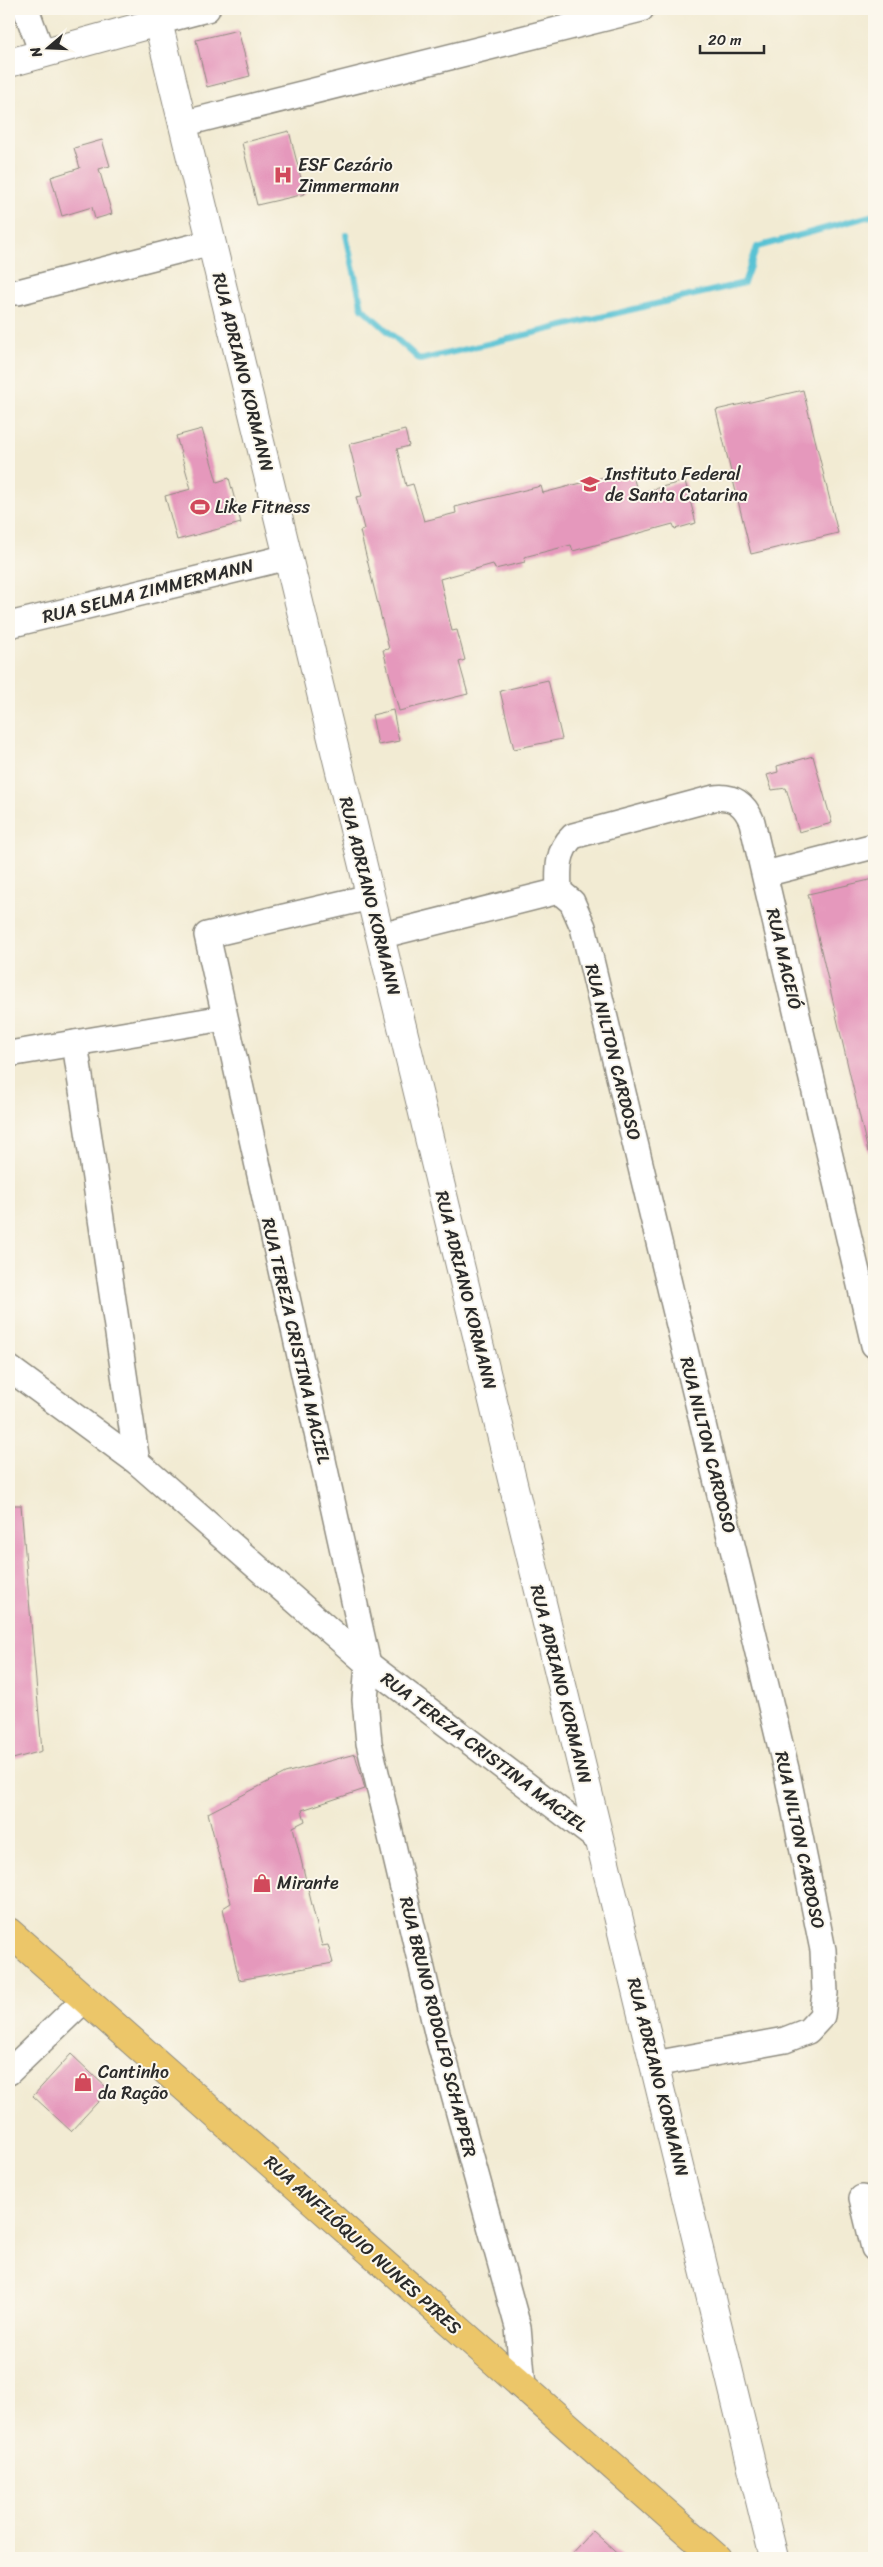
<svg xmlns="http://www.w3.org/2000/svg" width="883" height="2567" viewBox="0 0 883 2567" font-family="Sriracha,sans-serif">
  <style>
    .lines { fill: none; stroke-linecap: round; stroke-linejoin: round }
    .stream { stroke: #58c2d4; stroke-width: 6 }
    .building { fill: #e598bc }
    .minor-casing { stroke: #8e8b7f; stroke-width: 28 }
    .tertiary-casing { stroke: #8e8b7f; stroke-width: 30 }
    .primary-casing { stroke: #8e8b7f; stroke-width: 30 }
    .minor { stroke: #fff; stroke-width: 25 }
    .tertiary { stroke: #fff; stroke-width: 28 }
    .primary { stroke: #ecc669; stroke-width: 28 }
    .labels { text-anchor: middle; stroke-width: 4; stroke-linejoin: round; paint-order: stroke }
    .poi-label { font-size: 18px; fill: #2b2b2b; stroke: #fbf7ec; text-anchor: start }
    .street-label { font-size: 18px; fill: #2b2b2b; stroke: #fbf7ec }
  </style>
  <rect width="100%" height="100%" fill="#fbf7ec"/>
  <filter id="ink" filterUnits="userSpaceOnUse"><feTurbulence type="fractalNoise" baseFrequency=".02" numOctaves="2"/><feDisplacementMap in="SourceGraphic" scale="10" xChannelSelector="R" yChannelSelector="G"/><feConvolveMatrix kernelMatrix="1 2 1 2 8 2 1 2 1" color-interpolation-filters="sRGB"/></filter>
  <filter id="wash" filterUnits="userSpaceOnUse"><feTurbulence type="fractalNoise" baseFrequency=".0096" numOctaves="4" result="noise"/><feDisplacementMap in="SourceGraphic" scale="20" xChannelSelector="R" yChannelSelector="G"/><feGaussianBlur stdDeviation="1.12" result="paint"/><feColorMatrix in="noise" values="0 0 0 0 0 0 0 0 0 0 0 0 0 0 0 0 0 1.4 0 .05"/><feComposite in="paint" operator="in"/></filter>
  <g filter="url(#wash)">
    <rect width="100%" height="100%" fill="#f2ebd3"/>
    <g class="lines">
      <path class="stream" d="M346,235L362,308L420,360L744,283L757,247L874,215"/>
    </g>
    <g id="blocks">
      <g class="building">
        <path d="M238,30L250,76L207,87L196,40Z"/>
        <path d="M289,131L305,194L257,205L242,143Z"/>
        <path d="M102,140L110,166L99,169L112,214L95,219L92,207L62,216L51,177L80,168L74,148Z"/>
        <path d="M803,390L838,533L751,554L716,410Z"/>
        <path d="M202,429L217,482L229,478L241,523L177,540L165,496L191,489L176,436Z"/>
        <path d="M405,430L409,446L397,449L406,486L413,484L424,521L456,513L455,507L541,486L543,493L631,470L638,493L685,481L696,523L675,529L673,524L573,551L571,545L524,557L525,562L495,569L493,564L440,579L452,631L457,630L465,660L459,662L468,694L399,711L383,650L389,649L360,531L364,529L356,497L362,496L349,444Z"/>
        <path d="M548,680L562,739L514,749L500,691Z"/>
        <path d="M393,710L399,741L378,745L372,715Z"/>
        <path d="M813,756L832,823L799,832L786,788L772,790L767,775L778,772L777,766Z"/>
        <path d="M874,879V1151L868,1152L808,894Z"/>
        <path d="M9,1505H21L42,1751L9,1760Z"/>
        <path d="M355,1754L365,1789L302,1810L305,1821L293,1827L322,1946L328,1945L333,1963L239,1980L223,1908L231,1903L208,1813L285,1773Z"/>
        <path d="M71,2054L109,2090L71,2131L33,2096Z"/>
        <path d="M593,2531L623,2558H568Z"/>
      </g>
    </g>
  </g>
  <g filter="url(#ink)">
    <use href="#blocks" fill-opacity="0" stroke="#8e8b7f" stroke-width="1"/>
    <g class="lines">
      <g class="minor-casing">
        <g id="minor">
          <path d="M26,9L42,53"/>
          <path d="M158,22L207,9"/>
          <path d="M182,124L641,9"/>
          <path d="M9,292H18L212,242"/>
          <path d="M9,625L288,557"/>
          <path d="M765,874L874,846"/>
          <path d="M559,891L572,902L583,927L787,1773L823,1950L825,1993L822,2016L808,2031L785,2040L654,2064"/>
          <path d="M559,891C558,870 557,851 573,836L714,798C733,795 745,804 752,822L874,1345"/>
          <path d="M370,897L207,935L368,1664L365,1700L369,1743L438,2037L518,2327L523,2387"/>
          <path d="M380,936L559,891"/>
          <path d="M75,1043L137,1462"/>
          <path d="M9,1054L224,1018"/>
          <path d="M9,1368L137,1462L368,1664L600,1841"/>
          <path d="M9,2072L85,1999"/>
          <path d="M862,2198L874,2248"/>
        </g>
      </g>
      <g class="tertiary-casing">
        <path id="tertiary" d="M9,63L158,22L774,2558"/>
      </g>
      <g class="primary-casing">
        <path id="primary" d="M9,1932L717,2558"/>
      </g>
      <use href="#minor" class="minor"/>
      <use href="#tertiary" class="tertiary"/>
      <use href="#primary" class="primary"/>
    </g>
  </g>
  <defs>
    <g id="hospital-bare" transform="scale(1.5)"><path d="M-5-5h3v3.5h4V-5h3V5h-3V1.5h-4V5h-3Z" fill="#d1495b" stroke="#fbf7ec" stroke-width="2.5" paint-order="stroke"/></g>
    <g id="university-bare" transform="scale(1.5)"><path d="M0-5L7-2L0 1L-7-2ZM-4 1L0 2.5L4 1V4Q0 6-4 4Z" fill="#d1495b" stroke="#fbf7ec" stroke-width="2.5" paint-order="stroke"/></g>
    <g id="stadium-bare" transform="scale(1.5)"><path d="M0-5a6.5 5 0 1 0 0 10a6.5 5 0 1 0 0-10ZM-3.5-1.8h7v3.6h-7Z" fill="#d1495b" stroke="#fbf7ec" stroke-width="2.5" paint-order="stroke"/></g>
    <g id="shop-bare" transform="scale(1.5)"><path d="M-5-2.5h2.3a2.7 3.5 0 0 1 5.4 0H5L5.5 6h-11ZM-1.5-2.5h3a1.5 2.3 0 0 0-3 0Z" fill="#d1495b" stroke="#fbf7ec" stroke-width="2.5" paint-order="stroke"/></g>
  </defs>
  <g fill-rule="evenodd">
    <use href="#hospital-bare" x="283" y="175"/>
    <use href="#university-bare" x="590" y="484"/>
    <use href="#stadium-bare" x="200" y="507"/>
    <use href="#shop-bare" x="262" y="1883"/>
    <use href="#shop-bare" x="83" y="2082"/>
  </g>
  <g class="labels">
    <g class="poi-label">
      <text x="298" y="171">ESF Cezário<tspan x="298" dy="21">Zimmermann</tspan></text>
      <text x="605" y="480">Instituto Federal<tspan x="605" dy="21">de Santa Catarina</tspan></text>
      <text x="215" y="513">Like Fitness</text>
      <text x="277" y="1889">Mirante</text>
      <text x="98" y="2078">Cantinho<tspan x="98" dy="21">da Ração</tspan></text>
    </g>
    <g class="street-label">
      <text transform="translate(243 372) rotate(76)" y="6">RUA ADRIANO KORMANN</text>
      <text transform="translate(148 591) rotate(-14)" y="6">RUA SELMA ZIMMERMANN</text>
      <text transform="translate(370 896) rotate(76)" y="6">RUA ADRIANO KORMANN</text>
      <text transform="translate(784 959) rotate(77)" y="6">RUA MACEIÓ</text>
      <text transform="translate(613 1052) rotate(76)" y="6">RUA NILTON CARDOSO</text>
      <text transform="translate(466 1290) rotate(76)" y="6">RUA ADRIANO KORMANN</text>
      <text transform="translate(296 1341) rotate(77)" y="6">RUA TEREZA CRISTINA MACIEL</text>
      <text transform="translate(708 1445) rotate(76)" y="6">RUA NILTON CARDOSO</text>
      <text transform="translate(561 1684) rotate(76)" y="6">RUA ADRIANO KORMANN</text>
      <text transform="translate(484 1752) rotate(37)" y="6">RUA TEREZA CRISTINA MACIEL</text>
      <text transform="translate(800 1840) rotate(78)" y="6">RUA NILTON CARDOSO</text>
      <text transform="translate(438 2027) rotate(76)" y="6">RUA BRUNO RODOLFO SCHAPPER</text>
      <text transform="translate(658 2077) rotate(76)" y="6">RUA ADRIANO KORMANN</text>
      <text transform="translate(363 2245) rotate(42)" y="6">RUA ANFILÓQUIO NUNES PIRES</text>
    </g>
  </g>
  <rect width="883" height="2567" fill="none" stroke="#fbf7ec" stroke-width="30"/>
  <g transform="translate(48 48) rotate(251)" stroke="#fbf7ec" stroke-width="4" paint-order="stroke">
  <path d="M0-4L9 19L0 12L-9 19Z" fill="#2b2b2b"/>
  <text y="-8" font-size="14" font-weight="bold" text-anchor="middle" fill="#2b2b2b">N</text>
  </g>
  <path d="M700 45v8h64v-8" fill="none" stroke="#2b2b2b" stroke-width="2.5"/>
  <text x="708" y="45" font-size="15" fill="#2b2b2b" stroke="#fbf7ec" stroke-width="4" paint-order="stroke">20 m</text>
</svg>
